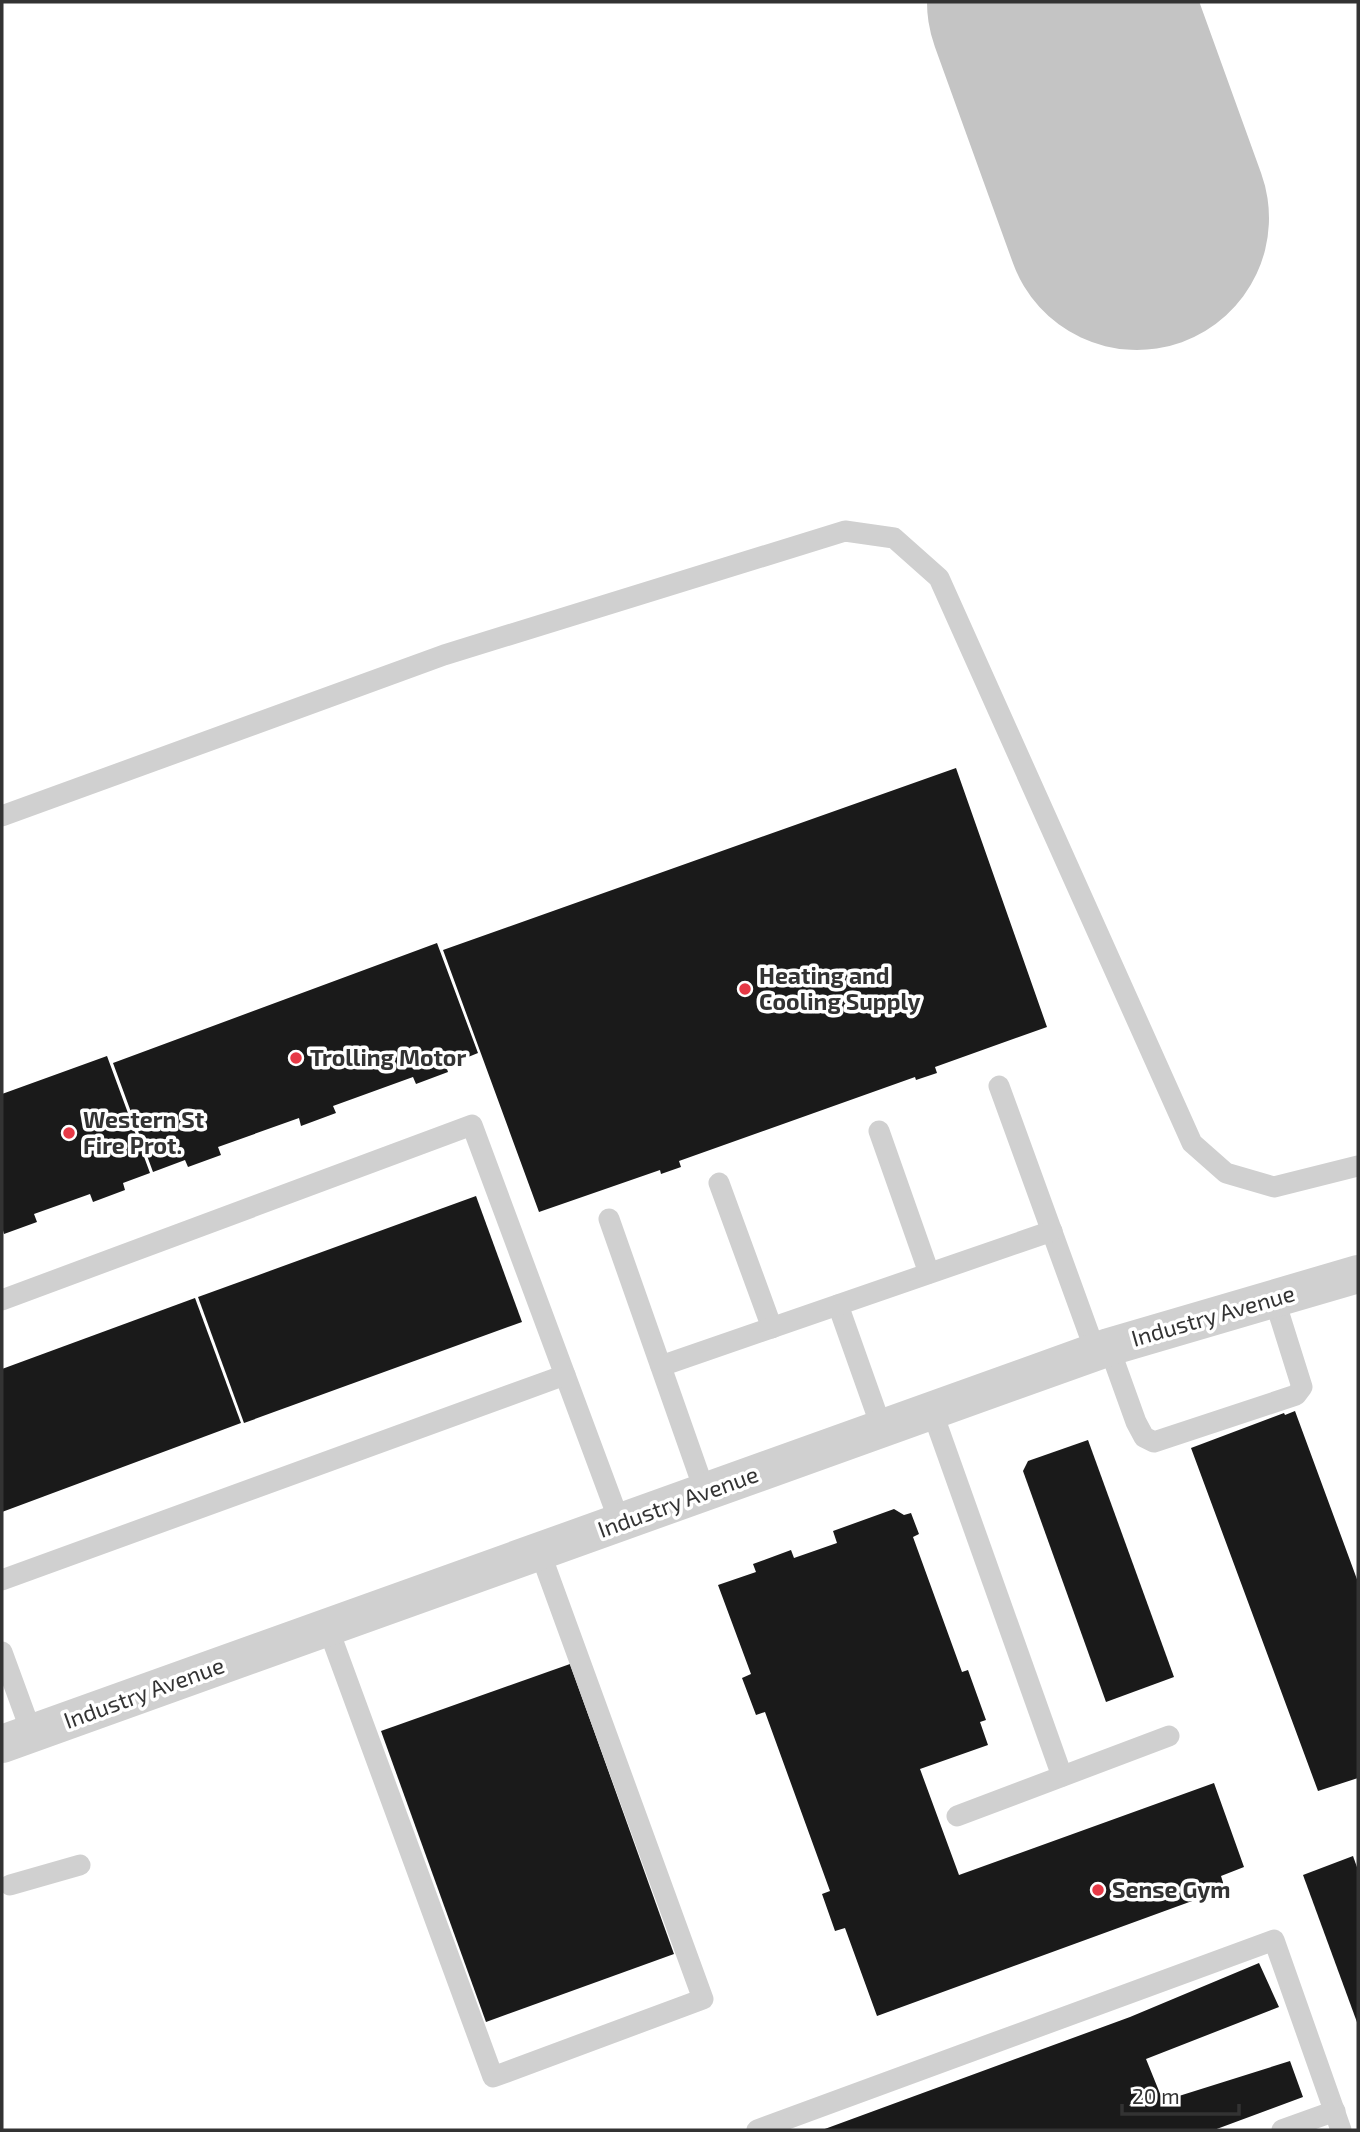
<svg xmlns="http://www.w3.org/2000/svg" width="1360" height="2132" viewBox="0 0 1360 2132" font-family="'Exo 2',sans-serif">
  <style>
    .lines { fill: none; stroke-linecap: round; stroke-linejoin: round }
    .runway { stroke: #c4c4c4; stroke-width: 264 }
    .building { fill: #1a1a1a }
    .lane { stroke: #d0d0d0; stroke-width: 21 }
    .street { stroke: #d0d0d0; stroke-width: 38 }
    .poi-dot { fill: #e63946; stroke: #fff; stroke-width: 2.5 }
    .labels { text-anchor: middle; stroke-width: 7; stroke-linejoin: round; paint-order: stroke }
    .poi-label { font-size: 23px; font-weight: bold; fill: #333; stroke: #fff; text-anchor: start }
    .street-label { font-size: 23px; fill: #333; stroke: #fff }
  </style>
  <rect width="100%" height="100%" fill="#fff"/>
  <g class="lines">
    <path class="runway" d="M1059,2L1137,218"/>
  </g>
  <g class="building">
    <path d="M956,768L1047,1027L935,1067L937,1073L916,1080L915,1077L679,1161L681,1167L661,1174L660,1170L539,1212L443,950Z"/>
    <path d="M437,943L478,1053L446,1066L448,1072L416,1084L413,1077L333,1106L336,1113L301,1126L299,1118L218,1147L221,1155L188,1167L185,1160L153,1172L113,1063Z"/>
    <path d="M107,1056L150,1173L123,1183L125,1190L93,1202L90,1194L34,1214L37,1222L4,1234L2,1227V1094Z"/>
    <path d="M476,1196L522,1322L244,1423L198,1297Z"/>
    <path d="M195,1298L241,1423L2,1512V1369Z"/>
    <path d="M1295,1411L1358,1582V1778L1318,1791L1191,1448L1284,1413L1285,1415Z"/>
    <path d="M1088,1440L1174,1677L1106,1702L1023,1471L1028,1461Z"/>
    <path d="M894,1509L904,1515L911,1513L919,1534L913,1537L962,1672L968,1670L986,1720L980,1722L988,1745L920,1769L959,1875L1214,1783L1244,1867L1221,1876L1225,1889L877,2016L845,1928L835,1931L822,1894L830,1891L765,1712L756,1715L742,1678L751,1674L718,1585L756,1572L753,1564L791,1550L794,1558L837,1543L833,1531Z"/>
    <path d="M570,1664L674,1954L486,2022L381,1731Z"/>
    <path d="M1353,1856L1358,1870V2025L1303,1875Z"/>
    <path d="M1259,1963L1279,2007L1146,2059L1163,2101L1290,2061L1303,2097L1214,2130H822L1130,2017Z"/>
  </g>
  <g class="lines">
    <g class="lane">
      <path d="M2,816L444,655L845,531L894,538L939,578L1192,1143L1226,1173L1274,1187L1358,1166"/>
      <path d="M999,1086L1096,1353"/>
      <path d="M879,1131L929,1273"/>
      <path d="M719,1183L772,1328"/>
      <path d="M609,1219L705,1492"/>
      <path d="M2,1300L472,1125L620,1523"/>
      <path d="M838,1305L882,1429"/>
      <path d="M1109,1347L1136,1422L1144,1437L1154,1442L1296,1395L1302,1387L1274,1298"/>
      <path d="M661,1366L1052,1231"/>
      <path d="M932,1411L1062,1776"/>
      <path d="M2,1580L565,1375"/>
      <path d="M328,1628L493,2077L703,1999L540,1552"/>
      <path d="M2,1652L32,1734"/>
      <path d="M957,1816L1169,1736"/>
      <path d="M10,1885L80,1865"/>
      <path d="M757,2130L1274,1940L1341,2130"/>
      <path d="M1282,2130L1335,2111"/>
    </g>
    <path class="street" d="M2,1744L1109,1347L1358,1274"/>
  </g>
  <g class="poi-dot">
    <circle cx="745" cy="989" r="7"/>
    <circle cx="296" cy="1058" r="7"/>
    <circle cx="69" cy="1133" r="7"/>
    <circle cx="1098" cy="1890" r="7"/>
  </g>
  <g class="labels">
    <g class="poi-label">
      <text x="759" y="984">Heating and<tspan x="759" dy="26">Cooling Supply</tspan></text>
      <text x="310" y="1066">Trolling Motor</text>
      <text x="83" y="1128">Western St<tspan x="83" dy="26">Fire Prot.</tspan></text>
      <text x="1112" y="1898">Sense Gym</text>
    </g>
    <g class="street-label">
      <text transform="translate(1213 1316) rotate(-16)" y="8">Industry Avenue</text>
      <text transform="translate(678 1502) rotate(-20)" y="8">Industry Avenue</text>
      <text transform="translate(144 1693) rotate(-20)" y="8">Industry Avenue</text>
    </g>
  </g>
  <rect width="1360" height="2132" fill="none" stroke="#333333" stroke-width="7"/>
  <path d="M1122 2104v10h117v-10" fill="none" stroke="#333333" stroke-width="3.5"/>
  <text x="1132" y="2104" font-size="21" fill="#333333" stroke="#ffffff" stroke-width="5" paint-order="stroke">20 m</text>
</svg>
